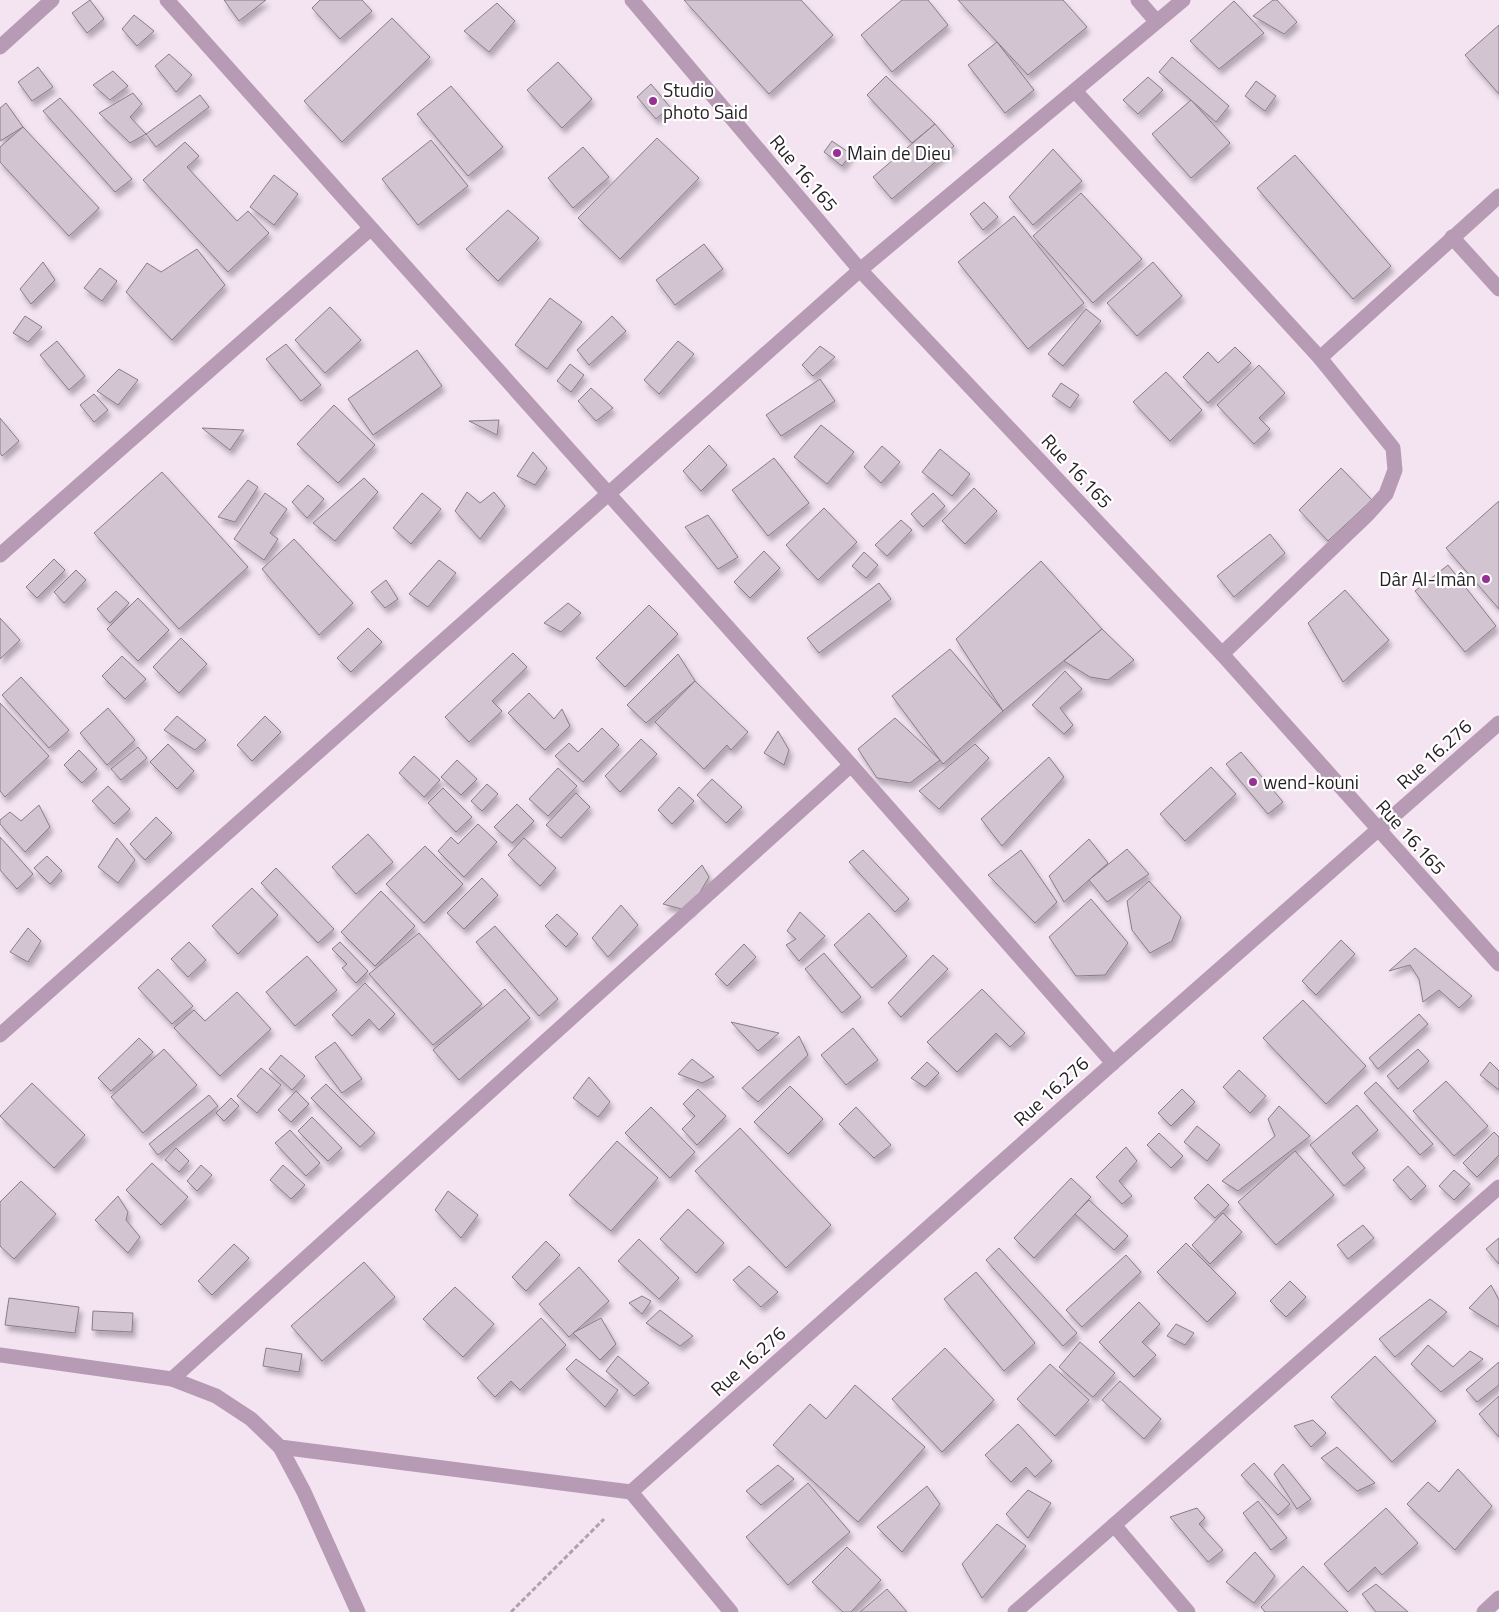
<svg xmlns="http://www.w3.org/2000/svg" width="1499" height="1612" viewBox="0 0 1499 1612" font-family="'Titillium Web',sans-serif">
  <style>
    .building { fill: #d3c4d2; stroke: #8a7c88; filter: url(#shadow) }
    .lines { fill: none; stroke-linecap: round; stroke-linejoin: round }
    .path { stroke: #aea2ad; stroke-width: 3; stroke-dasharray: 5 2.5; stroke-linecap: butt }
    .minor { stroke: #b79ab4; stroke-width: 15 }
    .poi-dot { fill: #973094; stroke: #fff; stroke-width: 2 }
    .labels { text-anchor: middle; stroke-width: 4.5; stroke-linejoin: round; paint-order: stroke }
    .poi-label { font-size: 19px; fill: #241e23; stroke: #fff; text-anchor: start }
    .street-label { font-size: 19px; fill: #241e23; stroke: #fff }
  </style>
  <defs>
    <filter id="shadow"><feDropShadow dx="3" dy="5.5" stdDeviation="2.5" flood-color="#0004"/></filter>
  </defs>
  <rect width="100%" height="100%" fill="#f4e4f2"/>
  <g class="building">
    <path d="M90,0L104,19L87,33L72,13Z"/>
    <path d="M224,0H266L239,21Z"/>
    <path d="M320,0H362L372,11L340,39L312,8Z"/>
    <path d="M684,0H801L833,35L769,94Z"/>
    <path d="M902,0H928L948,25L892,72L861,35Z"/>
    <path d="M958,0H1063L1087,27L1028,75Z"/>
    <path d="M1273,0H1277L1297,22L1284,34L1253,16Z"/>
    <path d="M1234,1L1264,33L1219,69L1190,41Z"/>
    <path d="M497,3L515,21L489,52L464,31Z"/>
    <path d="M134,15L154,31L137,46L122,29Z"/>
    <path d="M392,18L430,57L342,142L304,101Z"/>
    <path d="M1499,25V94L1465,55Z"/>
    <path d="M997,42L1034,90L1005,113L968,65Z"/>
    <path d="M169,54L192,75L176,92L155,66Z"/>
    <path d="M1172,57L1229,106L1216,122L1159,72Z"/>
    <path d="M558,62L592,99L562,128L527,90Z"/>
    <path d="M38,67L53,87L32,101L18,82Z"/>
    <path d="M113,71L128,86L110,100L93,85Z"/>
    <path d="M886,76L935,124L912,143L867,95Z"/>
    <path d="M1148,77L1163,90L1138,114L1123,100Z"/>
    <path d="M1256,81L1276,96L1265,111L1245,96Z"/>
    <path d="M651,84L670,107L656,119L637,97Z"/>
    <path d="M451,86L503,147L468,176L417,114Z"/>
    <path d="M133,93L142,104L130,117L146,134L130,143L99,113Z"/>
    <path d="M200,95L209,107L156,147L146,134Z"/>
    <path d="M60,98L132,179L115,192L43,111Z"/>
    <path d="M1191,100L1230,143L1191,178L1152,134Z"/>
    <path d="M6,103L23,127L0,141V108Z"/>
    <path d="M935,124L954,146L892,199L873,177Z"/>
    <path d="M23,127L99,208L69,236L0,162V147Z"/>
    <path d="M657,138L699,178L620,259L578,218Z"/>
    <path d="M431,140L468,186L418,225L382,179Z"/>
    <path d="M832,141L851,154L842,166L824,152Z"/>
    <path d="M185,142L199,156L187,167L237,221L248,211L269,233L228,272L143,180Z"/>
    <path d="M583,147L609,177L573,208L548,178Z"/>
    <path d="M1053,149L1082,181L1033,225L1009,197Z"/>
    <path d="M1295,155L1391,266L1353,299L1257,188Z"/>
    <path d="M274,175L298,194L274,225L250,207Z"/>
    <path d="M1081,193L1142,259L1093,303L1033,236Z"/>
    <path d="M984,202L998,217L983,230L970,214Z"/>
    <path d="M508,210L539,238L498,281L466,249Z"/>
    <path d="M1014,216L1084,303L1028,349L958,262Z"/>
    <path d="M704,244L723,269L675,305L656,280Z"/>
    <path d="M197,249L225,285L172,340L126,292L147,263L161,272Z"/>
    <path d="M43,262L55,280L31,304L20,289Z"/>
    <path d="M1153,262L1182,296L1137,336L1107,303Z"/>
    <path d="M100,268L117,281L102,301L84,288Z"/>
    <path d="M550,298L582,322L547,369L515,345Z"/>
    <path d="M330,307L361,340L325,373L295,340Z"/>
    <path d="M1086,309L1101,321L1063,366L1048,354Z"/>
    <path d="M25,316L42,327L28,342L13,333Z"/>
    <path d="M612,316L626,331L589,365L577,350Z"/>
    <path d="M57,341L85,376L69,390L40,355Z"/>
    <path d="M678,341L694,354L659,394L644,380Z"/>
    <path d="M286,344L321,385L301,401L266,359Z"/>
    <path d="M820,346L835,357L813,376L802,365Z"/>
    <path d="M1235,347L1251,363L1208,403L1183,377L1208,352L1218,363Z"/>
    <path d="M417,350L442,386L373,435L348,399Z"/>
    <path d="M570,364L584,375L571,392L557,381Z"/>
    <path d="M1259,365L1285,393L1259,418L1270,429L1254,444L1217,405Z"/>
    <path d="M119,369L138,380L118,405L97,391Z"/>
    <path d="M1166,372L1202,410L1170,441L1133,402Z"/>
    <path d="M820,379L835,401L781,436L766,415Z"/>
    <path d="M1061,383L1079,395L1070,408L1052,396Z"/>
    <path d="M591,388L613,408L596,421L578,401Z"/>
    <path d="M94,394L108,410L94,422L80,405Z"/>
    <path d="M334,405L375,445L338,483L297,444Z"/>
    <path d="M0,418L19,441L2,456L0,453Z"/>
    <path d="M499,420L497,435L469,421Z"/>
    <path d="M821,425L854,452L827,484L794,457Z"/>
    <path d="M202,428L244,430L230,450Z"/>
    <path d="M709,445L727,465L701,491L683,471Z"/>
    <path d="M882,446L900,462L881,483L864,467Z"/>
    <path d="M940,449L970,474L952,496L922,472Z"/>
    <path d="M533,452L547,468L535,485L517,476Z"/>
    <path d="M774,458L809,503L768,536L732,490Z"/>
    <path d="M1341,468L1372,500L1328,541L1299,510Z"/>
    <path d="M162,472L248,567L179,629L94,533Z"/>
    <path d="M364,478L378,492L335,541L313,523Z"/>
    <path d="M248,480L258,487L235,522L218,517Z"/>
    <path d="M308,485L324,499L307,518L292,502Z"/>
    <path d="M974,488L997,511L965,544L942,521Z"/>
    <path d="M467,492L480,503L494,492L505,506L480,539L455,511Z"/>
    <path d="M265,493L287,509L270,533L278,539L264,560L234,539Z"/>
    <path d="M422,493L441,509L411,544L393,528Z"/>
    <path d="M933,493L945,506L923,527L911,514Z"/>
    <path d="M1499,501V609L1446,548Z"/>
    <path d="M824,508L857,542L818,580L786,545Z"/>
    <path d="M708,515L738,557L718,569L685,527Z"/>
    <path d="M901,520L912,530L887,556L875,545Z"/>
    <path d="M1270,534L1285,553L1234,597L1217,576Z"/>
    <path d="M294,539L353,603L319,635L262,569Z"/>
    <path d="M764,551L780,568L750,598L734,582Z"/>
    <path d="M864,552L878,565L866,578L852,566Z"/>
    <path d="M54,559L65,570L37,598L26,587Z"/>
    <path d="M439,560L456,573L428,607L409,594Z"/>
    <path d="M1041,561L1102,629L1003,711L956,639Z"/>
    <path d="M1448,565L1496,626L1465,652L1415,591Z"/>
    <path d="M76,570L86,580L64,603L54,592Z"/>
    <path d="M386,580L398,599L385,608L371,592Z"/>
    <path d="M879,583L891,599L819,653L807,638Z"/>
    <path d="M1345,590L1389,640L1343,682L1308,623Z"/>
    <path d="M116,591L129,603L110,623L97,609Z"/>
    <path d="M138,598L169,630L138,661L107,629Z"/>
    <path d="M568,603L581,613L561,632L544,623Z"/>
    <path d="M649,605L678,634L625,687L596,658Z"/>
    <path d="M0,618L20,640L0,659Z"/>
    <path d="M368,628L382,642L351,672L337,658Z"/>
    <path d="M1102,629L1134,660L1108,680L1090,677L1064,661Z"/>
    <path d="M181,638L207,664L179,693L153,667Z"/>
    <path d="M950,649L1003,711L943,764L892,696Z"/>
    <path d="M513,653L527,667L492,701L502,711L469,742L445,717Z"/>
    <path d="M678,654L695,681L646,723L627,705Z"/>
    <path d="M122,656L146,679L125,699L102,676Z"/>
    <path d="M1065,671L1082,689L1060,708L1073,725L1064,734L1032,705Z"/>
    <path d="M21,677L69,730L49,748L2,695Z"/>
    <path d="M695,681L748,732L731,750L727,745L704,769L655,722Z"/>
    <path d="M529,693L554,719L562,709L570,726L545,750L508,713Z"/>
    <path d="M0,703L49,756L5,797L0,791Z"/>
    <path d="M108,708L135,740L107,765L80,733Z"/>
    <path d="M177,716L206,740L195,750L164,730Z"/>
    <path d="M265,716L281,732L252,761L237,745Z"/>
    <path d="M895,718L940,760L910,783L877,778L858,749Z"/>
    <path d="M602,728L619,745L583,782L555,756L569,743L578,752Z"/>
    <path d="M778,731L789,750L784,765L764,753Z"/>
    <path d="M641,739L657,754L620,792L605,776Z"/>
    <path d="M168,744L194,771L177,789L150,762Z"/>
    <path d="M975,744L989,758L939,809L919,791Z"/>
    <path d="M138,747L147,758L121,780L111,769Z"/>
    <path d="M79,750L97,769L82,783L64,765Z"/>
    <path d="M1241,752L1283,802L1268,814L1226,764Z"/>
    <path d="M414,756L440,780L424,797L399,773Z"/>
    <path d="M1049,757L1064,777L1002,846L981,819Z"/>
    <path d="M457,760L477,779L461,795L441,777Z"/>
    <path d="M1211,767L1236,794L1185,841L1160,814Z"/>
    <path d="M558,768L577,786L548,816L529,799Z"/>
    <path d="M712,779L742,807L726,823L697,795Z"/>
    <path d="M487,784L498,794L482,811L471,801Z"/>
    <path d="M108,786L130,809L114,824L92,801Z"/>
    <path d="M679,787L694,801L672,824L658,810Z"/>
    <path d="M443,788L472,817L456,832L428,803Z"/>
    <path d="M576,793L590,807L561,838L546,825Z"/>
    <path d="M517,804L534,821L512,843L494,827Z"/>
    <path d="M39,805L50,827L25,852L0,824V820L10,812L21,821Z"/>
    <path d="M156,817L172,833L145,860L130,844Z"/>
    <path d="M478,824L497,842L464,877L438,851L451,837L458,844Z"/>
    <path d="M368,834L393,862L356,894L332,867Z"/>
    <path d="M0,837L33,874L17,889L0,870Z"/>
    <path d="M117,838L135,860L118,883L98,867Z"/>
    <path d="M524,838L556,868L540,886L508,855Z"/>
    <path d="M1089,839L1108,863L1064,902L1049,876Z"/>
    <path d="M425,846L463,884L424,923L386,884Z"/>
    <path d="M1127,849L1149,874L1107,902L1089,880Z"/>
    <path d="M863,850L909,899L895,912L849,862Z"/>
    <path d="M1021,850L1057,902L1035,923L988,875Z"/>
    <path d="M47,856L62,871L50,884L34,868Z"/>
    <path d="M702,865L709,877L689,911L663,904Z"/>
    <path d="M276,868L334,929L318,943L261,883Z"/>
    <path d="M482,878L498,895L464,929L447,913Z"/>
    <path d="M1149,881L1181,917L1172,941L1150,953L1132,930L1127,901Z"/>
    <path d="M252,888L278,915L238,954L212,926Z"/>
    <path d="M381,891L415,926L375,966L341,932Z"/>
    <path d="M1091,899L1128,943L1105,975L1076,976L1049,937Z"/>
    <path d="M621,905L638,925L608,957L592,938Z"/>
    <path d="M800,912L825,936L799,961L786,945L796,939L787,931Z"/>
    <path d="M869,913L907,956L872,988L834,945Z"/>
    <path d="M557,914L578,934L566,947L545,926Z"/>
    <path d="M495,926L558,999L539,1016L476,942Z"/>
    <path d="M28,928L41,941L28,962L10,952Z"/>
    <path d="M419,933L482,1004L433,1045L369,974Z"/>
    <path d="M1341,940L1355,954L1316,995L1302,981Z"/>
    <path d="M189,942L206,960L188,977L171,959Z"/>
    <path d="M340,942L368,971L356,983L342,968L347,964L332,949Z"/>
    <path d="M744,944L756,957L727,986L715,974Z"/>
    <path d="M1415,948L1472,996L1459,1008L1439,990L1423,1002L1419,979L1410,965L1389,971Z"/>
    <path d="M824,953L861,997L842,1013L805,969Z"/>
    <path d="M933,955L948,969L901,1017L888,1003Z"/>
    <path d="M307,956L337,990L295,1026L266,992Z"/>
    <path d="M158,969L193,1006L172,1024L138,988Z"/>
    <path d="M365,983L395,1014L379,1030L369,1019L352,1036L332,1015Z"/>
    <path d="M505,989L530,1018L459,1080L433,1050Z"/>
    <path d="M982,989L1025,1033L1010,1047L996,1033L957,1072L927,1042Z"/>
    <path d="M237,992L271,1029L220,1076L174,1028L194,1010L205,1021Z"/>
    <path d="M1303,1000L1366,1066L1326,1104L1263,1038Z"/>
    <path d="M1419,1014L1428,1024L1378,1069L1369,1058Z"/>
    <path d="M731,1022L779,1033L758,1051Z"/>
    <path d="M853,1028L878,1060L846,1085L821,1055Z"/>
    <path d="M799,1036L808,1055L758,1102L742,1088Z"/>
    <path d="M139,1038L153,1052L111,1091L98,1078Z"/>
    <path d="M335,1042L362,1079L342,1093L315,1057Z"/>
    <path d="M164,1049L197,1085L143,1133L111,1097Z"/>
    <path d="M1418,1049L1429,1061L1398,1089L1387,1076Z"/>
    <path d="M281,1055L305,1076L292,1090L269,1069Z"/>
    <path d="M692,1059L714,1077L702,1083L678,1074Z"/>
    <path d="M927,1062L939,1073L925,1087L911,1078Z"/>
    <path d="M1490,1062L1499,1071V1090L1480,1075Z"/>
    <path d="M261,1068L281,1085L257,1113L237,1096Z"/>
    <path d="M1239,1070L1266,1096L1250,1113L1223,1087Z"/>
    <path d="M589,1077L610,1102L598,1117L573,1098Z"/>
    <path d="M1446,1081L1488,1126L1454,1156L1413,1111Z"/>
    <path d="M1376,1082L1433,1144L1420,1155L1364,1093Z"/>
    <path d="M32,1083L85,1135L54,1168L0,1116Z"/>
    <path d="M326,1084L375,1133L360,1147L311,1098Z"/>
    <path d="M790,1086L823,1119L788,1154L754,1122Z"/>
    <path d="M698,1089L726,1116L697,1145L682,1129L695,1116L683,1104Z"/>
    <path d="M1182,1089L1195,1102L1171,1126L1158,1113Z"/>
    <path d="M296,1091L309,1104L291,1122L278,1110Z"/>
    <path d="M209,1095L218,1106L158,1155L149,1144Z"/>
    <path d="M231,1098L239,1106L224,1121L216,1113Z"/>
    <path d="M1357,1105L1378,1130L1352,1153L1365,1168L1344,1186L1310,1145Z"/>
    <path d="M1279,1106L1310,1136L1238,1191L1222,1181L1275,1136L1268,1119Z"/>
    <path d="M651,1107L695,1152L670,1178L625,1133Z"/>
    <path d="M856,1107L891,1145L874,1158L839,1124Z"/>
    <path d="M312,1117L342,1148L328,1161L298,1131Z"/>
    <path d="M1197,1126L1220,1145L1207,1161L1184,1142Z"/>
    <path d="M740,1128L831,1225L786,1268L695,1171Z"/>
    <path d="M290,1130L320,1163L306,1176L275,1143Z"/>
    <path d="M1494,1132L1499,1137V1155L1477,1177L1463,1163Z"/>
    <path d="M1159,1133L1183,1156L1171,1168L1147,1145Z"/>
    <path d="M617,1141L658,1178L611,1231L569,1195Z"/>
    <path d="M1126,1147L1137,1161L1119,1181L1132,1196L1122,1204L1096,1177Z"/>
    <path d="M176,1148L189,1161L179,1172L165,1160Z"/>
    <path d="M1295,1151L1334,1195L1276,1245L1238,1202Z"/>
    <path d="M152,1163L188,1197L161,1225L126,1190Z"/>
    <path d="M201,1165L212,1175L197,1191L187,1181Z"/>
    <path d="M283,1165L305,1185L291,1199L270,1180Z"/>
    <path d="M1408,1166L1426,1186L1411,1200L1393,1180Z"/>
    <path d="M1454,1170L1470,1184L1454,1200L1439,1186Z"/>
    <path d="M1071,1178L1091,1197L1034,1258L1014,1238Z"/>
    <path d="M21,1181L56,1214L14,1259L0,1246V1202Z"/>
    <path d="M1208,1184L1229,1205L1215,1218L1194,1198Z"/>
    <path d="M448,1191L478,1215L461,1238L435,1210Z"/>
    <path d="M118,1196L128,1212L126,1220L140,1237L128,1253L95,1220Z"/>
    <path d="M1089,1200L1128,1236L1114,1250L1075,1214Z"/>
    <path d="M688,1209L724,1243L696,1273L660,1239Z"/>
    <path d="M1223,1213L1242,1232L1210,1264L1192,1245Z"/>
    <path d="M1363,1225L1374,1238L1348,1259L1337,1245Z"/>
    <path d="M1499,1238V1264L1486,1249Z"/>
    <path d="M639,1239L679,1278L659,1299L618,1261Z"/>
    <path d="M546,1241L560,1255L526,1291L512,1277Z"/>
    <path d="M1186,1243L1236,1293L1207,1322L1157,1272Z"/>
    <path d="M234,1244L249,1258L212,1295L198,1281Z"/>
    <path d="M999,1248L1077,1333L1063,1346L986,1260Z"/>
    <path d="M1126,1255L1141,1272L1082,1327L1066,1310Z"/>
    <path d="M364,1262L395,1297L322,1361L291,1326Z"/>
    <path d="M749,1266L778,1292L761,1307L733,1280Z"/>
    <path d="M579,1267L609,1301L569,1337L539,1304Z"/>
    <path d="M976,1272L1035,1343L1004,1371L944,1299Z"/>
    <path d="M1290,1281L1306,1297L1286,1317L1270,1301Z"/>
    <path d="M1491,1285L1499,1300V1327L1469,1308Z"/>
    <path d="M455,1287L494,1324L463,1357L423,1319Z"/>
    <path d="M642,1296L651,1301L642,1314L629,1303Z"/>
    <path d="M9,1298L79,1307L75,1333L5,1325Z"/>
    <path d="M1430,1299L1447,1312L1395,1357L1379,1339Z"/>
    <path d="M1139,1302L1160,1324L1142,1342L1156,1355L1134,1377L1099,1342Z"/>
    <path d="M660,1310L693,1336L680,1346L646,1323Z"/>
    <path d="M93,1311L133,1313L132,1332L92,1330Z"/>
    <path d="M541,1318L566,1345L520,1390L511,1381L495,1397L477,1378Z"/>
    <path d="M601,1318L616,1344L600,1360L573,1333Z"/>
    <path d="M1176,1324L1194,1333L1185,1345L1167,1336Z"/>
    <path d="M1080,1342L1115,1373L1093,1397L1059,1367Z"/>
    <path d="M1428,1345L1453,1367L1470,1351L1483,1359L1441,1392L1411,1364Z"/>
    <path d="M266,1348L302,1354L299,1372L263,1366Z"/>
    <path d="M945,1348L994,1400L942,1452L892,1399Z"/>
    <path d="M618,1356L649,1383L634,1396L606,1371Z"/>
    <path d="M1375,1356L1436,1421L1392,1462L1331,1397Z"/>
    <path d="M576,1359L618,1390L605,1407L566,1369Z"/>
    <path d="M1499,1362V1385L1477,1402L1466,1390Z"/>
    <path d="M1050,1364L1089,1400L1055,1436L1017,1399Z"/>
    <path d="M1120,1381L1161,1419L1144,1439L1102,1400Z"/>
    <path d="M855,1385L925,1447L858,1522L773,1445L810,1404L826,1419Z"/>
    <path d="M1499,1396V1437L1479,1414Z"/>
    <path d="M1313,1420L1326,1433L1311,1447L1294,1426Z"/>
    <path d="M1018,1424L1052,1461L1035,1477L1026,1467L1011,1482L985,1455Z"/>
    <path d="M1337,1447L1375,1483L1357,1491L1321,1458Z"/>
    <path d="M1254,1463L1290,1504L1278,1515L1241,1475Z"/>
    <path d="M1283,1464L1311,1499L1297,1509L1274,1474Z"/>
    <path d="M778,1465L794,1479L761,1505L746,1491Z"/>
    <path d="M1458,1469L1492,1506L1455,1550L1407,1504L1428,1482L1439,1492Z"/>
    <path d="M808,1483L850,1532L788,1585L746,1537Z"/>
    <path d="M927,1486L940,1504L902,1552L877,1527Z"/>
    <path d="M1028,1490L1051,1503L1028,1538L1006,1514Z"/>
    <path d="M1258,1501L1287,1538L1271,1550L1243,1513Z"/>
    <path d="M1197,1508L1205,1518L1199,1524L1223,1550L1208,1562L1170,1517Z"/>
    <path d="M1386,1508L1418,1543L1382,1575L1375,1567L1348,1592L1324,1564Z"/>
    <path d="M997,1524L1026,1546L982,1598L962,1564Z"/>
    <path d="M847,1547L881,1580L851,1612H843L812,1582Z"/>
    <path d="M1255,1552L1275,1576L1254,1603L1226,1582Z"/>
    <path d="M1303,1566L1348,1612H1265L1261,1607Z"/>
    <path d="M1376,1584L1408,1612H1376L1362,1594Z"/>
    <path d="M887,1589L907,1612H860Z"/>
  </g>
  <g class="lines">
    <path class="path" d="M511,1612L604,1519"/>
    <g class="minor">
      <path d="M167,0L851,765L1113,1063"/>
      <path d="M632,0L860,270L1222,654L1499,964"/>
      <path d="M1138,0L1156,21"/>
      <path d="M0,47L52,0"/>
      <path d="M1075,91L1320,358L1393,448L1395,470L1386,494L1368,514L1222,654"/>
      <path d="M1452,237L1499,289"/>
      <path d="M1320,358L1499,196"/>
      <path d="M0,555L370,229"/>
      <path d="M0,1035L860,270L1183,0"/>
      <path d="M0,1355L172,1379L216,1396L251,1419L280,1447L631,1492L731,1612"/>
      <path d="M172,1379L851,765"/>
      <path d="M280,1447L304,1492L358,1612"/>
      <path d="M631,1492L1113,1063L1499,723"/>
      <path d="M1114,1525L1188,1612"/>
      <path d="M1015,1612L1499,1187"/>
      <path d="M1484,1612L1499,1598"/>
    </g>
  </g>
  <g class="poi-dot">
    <circle cx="653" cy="101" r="5"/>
    <circle cx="837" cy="153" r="5"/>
    <circle cx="1486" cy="579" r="5"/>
    <circle cx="1253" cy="782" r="5"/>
  </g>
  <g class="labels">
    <g class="poi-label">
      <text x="663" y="97">Studio<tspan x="663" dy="22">photo Said</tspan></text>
      <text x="847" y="160">Main de Dieu</text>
      <text x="1476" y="586" text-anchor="end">Dâr Al-Imân</text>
      <text x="1263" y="789">wend-kouni</text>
    </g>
    <g class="street-label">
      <text transform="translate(804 173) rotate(50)" y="7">Rue 16.165</text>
      <text transform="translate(1077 471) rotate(47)" y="7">Rue 16.165</text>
      <text transform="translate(1434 754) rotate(-42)" y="7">Rue 16.276</text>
      <text transform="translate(1411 837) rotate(48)" y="7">Rue 16.165</text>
      <text transform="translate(1051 1091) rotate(-42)" y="7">Rue 16.276</text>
      <text transform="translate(748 1361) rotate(-42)" y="7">Rue 16.276</text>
    </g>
  </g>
</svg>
